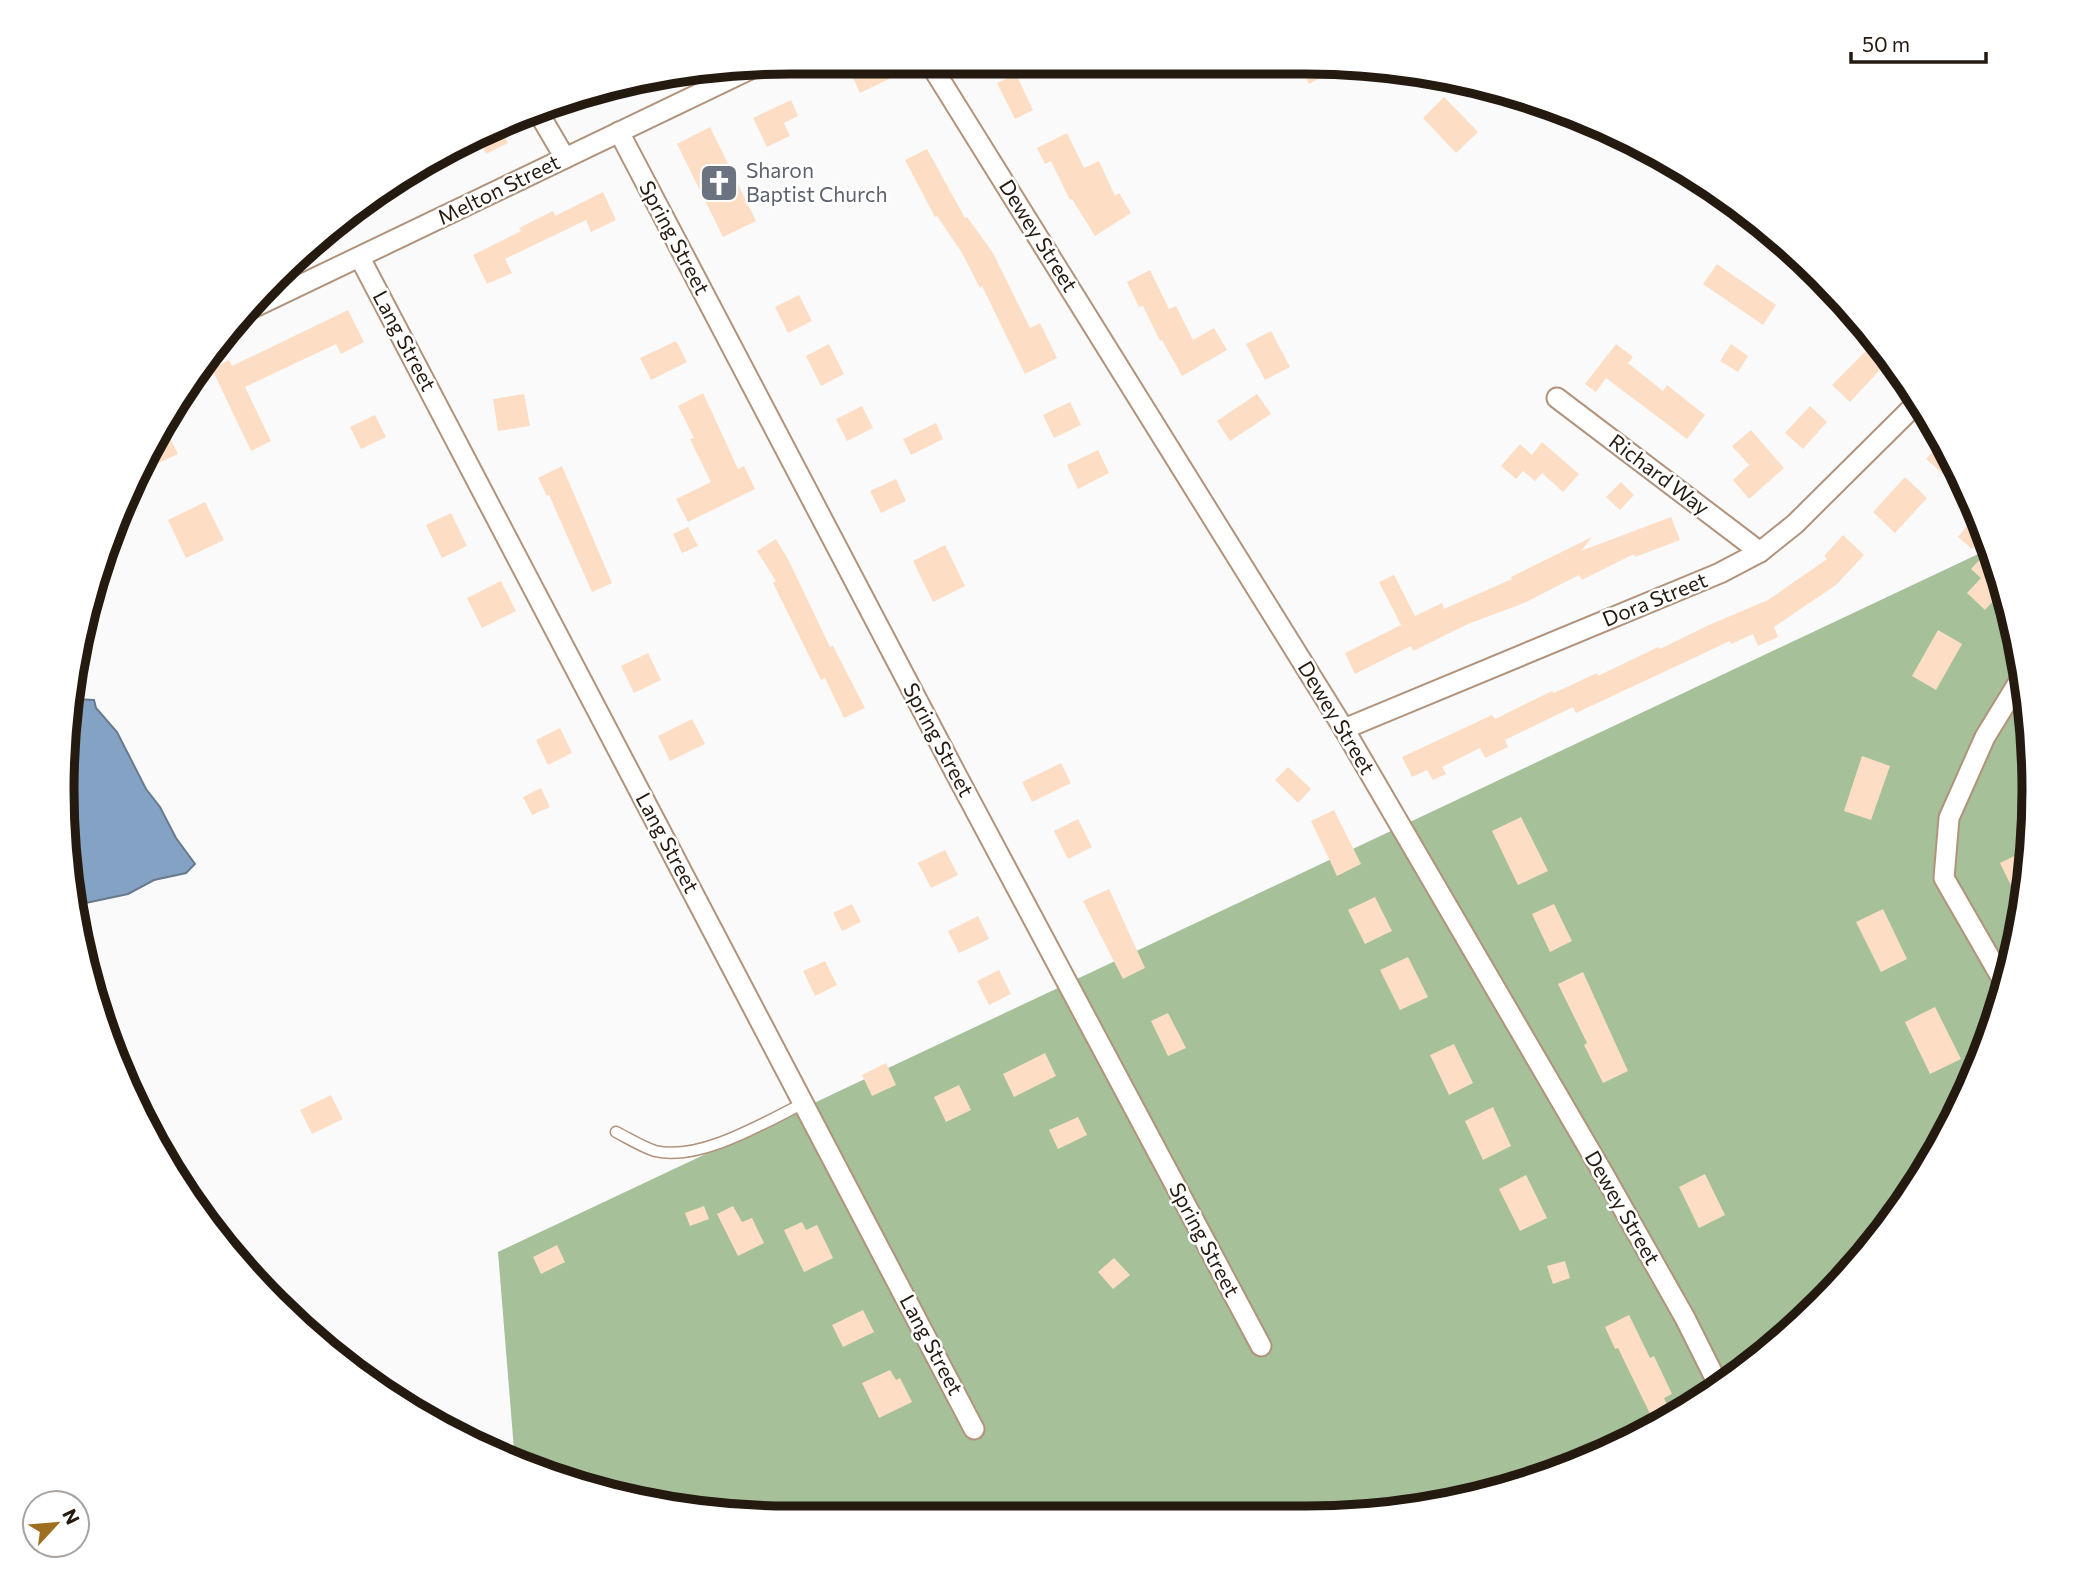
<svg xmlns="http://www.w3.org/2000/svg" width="2096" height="1580" viewBox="0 0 2096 1580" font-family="Commissioner,sans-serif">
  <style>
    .forest { fill: #a6c09a }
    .water { fill: #84a3c4; stroke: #687a8e; stroke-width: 2 }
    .building { fill: #fddec4 }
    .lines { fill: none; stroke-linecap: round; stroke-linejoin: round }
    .lane-casing { stroke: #b1937b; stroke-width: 13 }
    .street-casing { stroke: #b1937b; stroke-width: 23 }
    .lane { stroke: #fff; stroke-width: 10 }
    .street { stroke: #fff; stroke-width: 19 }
    .labels { text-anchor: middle; stroke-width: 5; stroke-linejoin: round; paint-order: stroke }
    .worship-label { font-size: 21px; fill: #5b616d; stroke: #fff; text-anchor: start }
    .street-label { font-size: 21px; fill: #251a10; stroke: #fff }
    .rim { fill: none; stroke: #251a10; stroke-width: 9 }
  </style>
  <rect width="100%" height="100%" fill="#fafafa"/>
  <path class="forest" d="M1991,548L2021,647L2035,790L2021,932L1979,1069L1912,1195L1822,1305L1711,1396L1585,1463L1401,1513H695L555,1480L515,1462L498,1252Z"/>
  <path class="water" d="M72,699L94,700L96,708L117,732L146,789L160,807L176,838L195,864L186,873L154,880L128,894L76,905L63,837Z"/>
  <g class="building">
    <path d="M854,61H881L889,79L860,93L847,65Z"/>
    <path d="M1298,63H1348L1309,84Z"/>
    <path d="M1016,74L1033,110L1015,119L997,83Z"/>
    <path d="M1444,97L1478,132L1456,153L1423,118Z"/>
    <path d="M791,100L798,116L784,123L790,136L767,147L753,118Z"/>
    <path d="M710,127L756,221L723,237L677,144Z"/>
    <path d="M500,128L508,143L486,154L478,137Z"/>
    <path d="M1067,133L1084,168L1099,161L1115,196L1119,193L1131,213L1095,236L1072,199L1070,200L1051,161L1045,164L1037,148Z"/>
    <path d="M927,149L965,218L967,217L993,253L1030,328L1040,323L1057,358L1025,374L982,286L980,288L962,253L937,216L935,217L905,160Z"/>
    <path d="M603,192L616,220L591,232L586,220L505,259L512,273L487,284L473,255L521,231L519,228L553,211L555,216Z"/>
    <path d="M1717,264L1776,305L1763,325L1703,284Z"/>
    <path d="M1150,270L1169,309L1176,306L1193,340L1214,328L1227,350L1182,376L1162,340L1160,341L1143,306L1139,307L1127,282Z"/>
    <path d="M799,295L812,321L788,333L775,307Z"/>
    <path d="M348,310L364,342L341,354L336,344L245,387L271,441L251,451L212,369L229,360L232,366Z"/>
    <path d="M1271,331L1290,367L1265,380L1246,344Z"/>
    <path d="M676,341L687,362L651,380L640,358Z"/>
    <path d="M1876,341L1890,359L1850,402L1832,385Z"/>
    <path d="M829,344L844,374L821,386L806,356Z"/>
    <path d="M1616,344L1633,357L1628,363L1663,391L1667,385L1705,415L1687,439L1606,378L1596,392L1585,384Z"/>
    <path d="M1731,344L1748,356L1738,372L1720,361Z"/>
    <path d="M703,393L738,469L744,466L755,489L688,522L676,499L711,482L690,439L694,438L678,406Z"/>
    <path d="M524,394L530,426L498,431L493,399Z"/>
    <path d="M1257,394L1271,414L1230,441L1217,421Z"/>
    <path d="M1070,402L1081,425L1054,438L1043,415Z"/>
    <path d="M862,406L873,428L847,441L836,419Z"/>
    <path d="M1810,406L1827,422L1803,449L1785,433Z"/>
    <path d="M375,415L386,437L361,449L350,427Z"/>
    <path d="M936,423L943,439L911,455L903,439Z"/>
    <path d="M164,426L178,454L148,468L143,458Z"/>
    <path d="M1751,430L1784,468L1749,499L1733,480L1749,465L1732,446Z"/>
    <path d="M1942,441L1957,469L1948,478L1926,459Z"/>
    <path d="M1542,442L1579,474L1563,492L1542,473L1535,481L1523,471L1516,479L1501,466L1520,444L1532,455Z"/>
    <path d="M1098,450L1109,473L1078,489L1067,465Z"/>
    <path d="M562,466L612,583L592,592L549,495L547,496L538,478Z"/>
    <path d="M1905,477L1927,498L1895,533L1873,512Z"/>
    <path d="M896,479L906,501L881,513L870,491Z"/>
    <path d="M1621,482L1634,495L1620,510L1606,497Z"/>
    <path d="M205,502L224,540L186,558L168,520Z"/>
    <path d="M451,513L467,546L442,558L426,525Z"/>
    <path d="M1671,517L1680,540L1635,557L1634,554L1582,580L1579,575L1524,603L1468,624L1413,651L1411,646L1355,674L1345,653L1401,625L1379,582L1394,575L1415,616L1442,603L1444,609L1512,579L1511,577L1592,537L1581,551Z"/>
    <path d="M1969,523L1984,535L1972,549L1958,537Z"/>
    <path d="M688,527L698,546L682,553L673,534Z"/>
    <path d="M1843,535L1864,555L1836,585L1774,627L1778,637L1758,646L1753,634L1731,644L1730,641L1576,713L1573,707L1505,740L1508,747L1485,758L1480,748L1442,767L1446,774L1433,780L1427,770L1412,777L1402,757L1492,715L1495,719L1552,691L1554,693L1597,673L1598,676L1658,647L1660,649L1709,625L1768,600L1827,559L1824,556Z"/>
    <path d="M776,539L789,561L830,647L833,646L865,708L844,718L825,678L821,680L773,583L776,581L757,551Z"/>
    <path d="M945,545L965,586L933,602L913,561Z"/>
    <path d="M1984,555L1996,566L2003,590L1985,610L1967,593L1981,578L1971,569Z"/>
    <path d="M501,581L516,611L482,628L467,598Z"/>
    <path d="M1938,630L1962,644L1936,690L1912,676Z"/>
    <path d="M648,653L661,680L634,693L621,666Z"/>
    <path d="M692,719L705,744L670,761L658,736Z"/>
    <path d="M560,728L572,753L548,765L536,740Z"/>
    <path d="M1862,756L1890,766L1871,820L1844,811Z"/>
    <path d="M1061,763L1071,783L1032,802L1022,782Z"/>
    <path d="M1288,767L1311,789L1298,803L1275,780Z"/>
    <path d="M541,788L550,807L532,815L523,797Z"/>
    <path d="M1334,810L1361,864L1337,876L1311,821Z"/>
    <path d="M1521,817L1548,871L1518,885L1492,831Z"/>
    <path d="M1078,819L1092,847L1068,859L1054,831Z"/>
    <path d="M2029,849L2023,906V910L2000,863Z"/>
    <path d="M945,850L958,875L931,888L918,863Z"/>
    <path d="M1109,889L1145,968L1123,979L1083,901Z"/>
    <path d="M1375,897L1392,931L1365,944L1348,910Z"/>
    <path d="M852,904L861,922L842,931L833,913Z"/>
    <path d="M1554,904L1572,941L1550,952L1532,914Z"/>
    <path d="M1883,909L1907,959L1881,972L1856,922Z"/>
    <path d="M978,916L989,939L959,953L948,931Z"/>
    <path d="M1408,957L1428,997L1400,1010L1380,970Z"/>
    <path d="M825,961L837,985L815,996L803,971Z"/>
    <path d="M999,970L1011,994L989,1005L977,981Z"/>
    <path d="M1583,972L1628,1071L1603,1083L1584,1045L1587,1043L1558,984Z"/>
    <path d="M1935,1007L1961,1059L1930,1074L1905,1022Z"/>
    <path d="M1168,1013L1186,1048L1168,1056L1151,1021Z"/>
    <path d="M1454,1044L1473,1083L1449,1095L1430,1055Z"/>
    <path d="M1045,1053L1056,1076L1014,1097L1003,1074Z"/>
    <path d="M886,1063L896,1085L872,1096L862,1075Z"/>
    <path d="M959,1085L971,1110L946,1122L934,1097Z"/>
    <path d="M331,1095L343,1119L312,1134L300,1110Z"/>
    <path d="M1493,1107L1511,1146L1483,1160L1465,1121Z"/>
    <path d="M1078,1117L1087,1135L1058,1149L1049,1130Z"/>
    <path d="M1705,1174L1725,1215L1699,1228L1679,1187Z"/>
    <path d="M1526,1175L1547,1218L1520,1231L1499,1189Z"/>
    <path d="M704,1206L709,1219L690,1226L685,1213Z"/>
    <path d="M733,1206L742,1222L752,1218L764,1243L738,1256L717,1214Z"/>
    <path d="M802,1222L806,1230L817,1225L833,1258L804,1272L784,1230Z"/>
    <path d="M557,1245L565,1262L541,1274L533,1257Z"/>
    <path d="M1114,1258L1130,1275L1113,1289L1098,1272Z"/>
    <path d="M1565,1261L1570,1278L1553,1284L1547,1266Z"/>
    <path d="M863,1310L874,1332L843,1347L832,1325Z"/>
    <path d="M1629,1315L1650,1358L1654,1356L1672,1394L1664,1398L1671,1414L1654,1422L1618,1348L1615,1349L1605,1327Z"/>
    <path d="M890,1370L896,1380L900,1378L912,1402L879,1418L862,1383Z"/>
  </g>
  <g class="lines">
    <g class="lane-casing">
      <path id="lane" d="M616,1132C628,1138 642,1147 655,1151C700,1162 765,1122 804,1103"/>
    </g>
    <g class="street-casing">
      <g id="street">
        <path d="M929,62L1344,729L1603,1173L1685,1318L1720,1388"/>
        <path d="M538,112L565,158"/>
        <path d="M619,132L957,776L1261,1346"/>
        <path d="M360,258L974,1429"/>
        <path d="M238,315L759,65"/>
        <path d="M1557,398L1760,552"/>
        <path d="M1344,729L1720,573L1760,552L1795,524L1920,400"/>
        <path d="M2005,984L1944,878L1949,818L1985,737L2023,675"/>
      </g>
    </g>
    <use href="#lane" class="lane"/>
    <use href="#street" class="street"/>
  </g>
  <defs>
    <g id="church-square" transform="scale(2.0125)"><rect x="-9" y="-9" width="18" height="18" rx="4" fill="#6b7280" stroke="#fff"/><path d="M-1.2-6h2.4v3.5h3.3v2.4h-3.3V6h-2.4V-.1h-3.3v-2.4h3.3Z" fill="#fff"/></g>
  </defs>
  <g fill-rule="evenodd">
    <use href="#church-square" x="719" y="183"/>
  </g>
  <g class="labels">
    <g class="worship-label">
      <text x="746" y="178">Sharon<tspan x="746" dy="24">Baptist Church</tspan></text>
    </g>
    <g class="street-label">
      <text transform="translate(499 190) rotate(-26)" y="7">Melton Street</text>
      <text transform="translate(1038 236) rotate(58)" y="7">Dewey Street</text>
      <text transform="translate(674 238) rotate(62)" y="7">Spring Street</text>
      <text transform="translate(404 341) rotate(62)" y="7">Lang Street</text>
      <text transform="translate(1659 475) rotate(37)" y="7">Richard Way</text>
      <text transform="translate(1655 600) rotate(-22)" y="7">Dora Street</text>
      <text transform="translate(1336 718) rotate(59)" y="7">Dewey Street</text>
      <text transform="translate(938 740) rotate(62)" y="7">Spring Street</text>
      <text transform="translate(667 843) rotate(62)" y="7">Lang Street</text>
      <text transform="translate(1622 1208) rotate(60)" y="7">Dewey Street</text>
      <text transform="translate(1204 1240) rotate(62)" y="7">Spring Street</text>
      <text transform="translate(931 1345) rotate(62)" y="7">Lang Street</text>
    </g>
  </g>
  <path d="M0 0H2096V1580H0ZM790 74H1306A716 716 0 0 1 2022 790V790A716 716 0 0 1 1306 1506H790A716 716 0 0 1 74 790V790A716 716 0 0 1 790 74Z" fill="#fff" fill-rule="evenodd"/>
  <path class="rim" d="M790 74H1306A716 716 0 0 1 2022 790V790A716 716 0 0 1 1306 1506H790A716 716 0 0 1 74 790V790A716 716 0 0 1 790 74Z"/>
  <g transform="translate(56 1524) rotate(64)"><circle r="33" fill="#ffffff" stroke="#a8a39f" stroke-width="2"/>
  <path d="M0-5L12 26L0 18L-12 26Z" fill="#9e6f21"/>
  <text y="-10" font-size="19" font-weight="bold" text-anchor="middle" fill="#251a10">N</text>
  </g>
  <path d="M1851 52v10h135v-10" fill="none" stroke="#251a10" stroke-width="3.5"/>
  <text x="1862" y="52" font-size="21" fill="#251a10" stroke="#ffffff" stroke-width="5" paint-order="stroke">50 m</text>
</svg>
